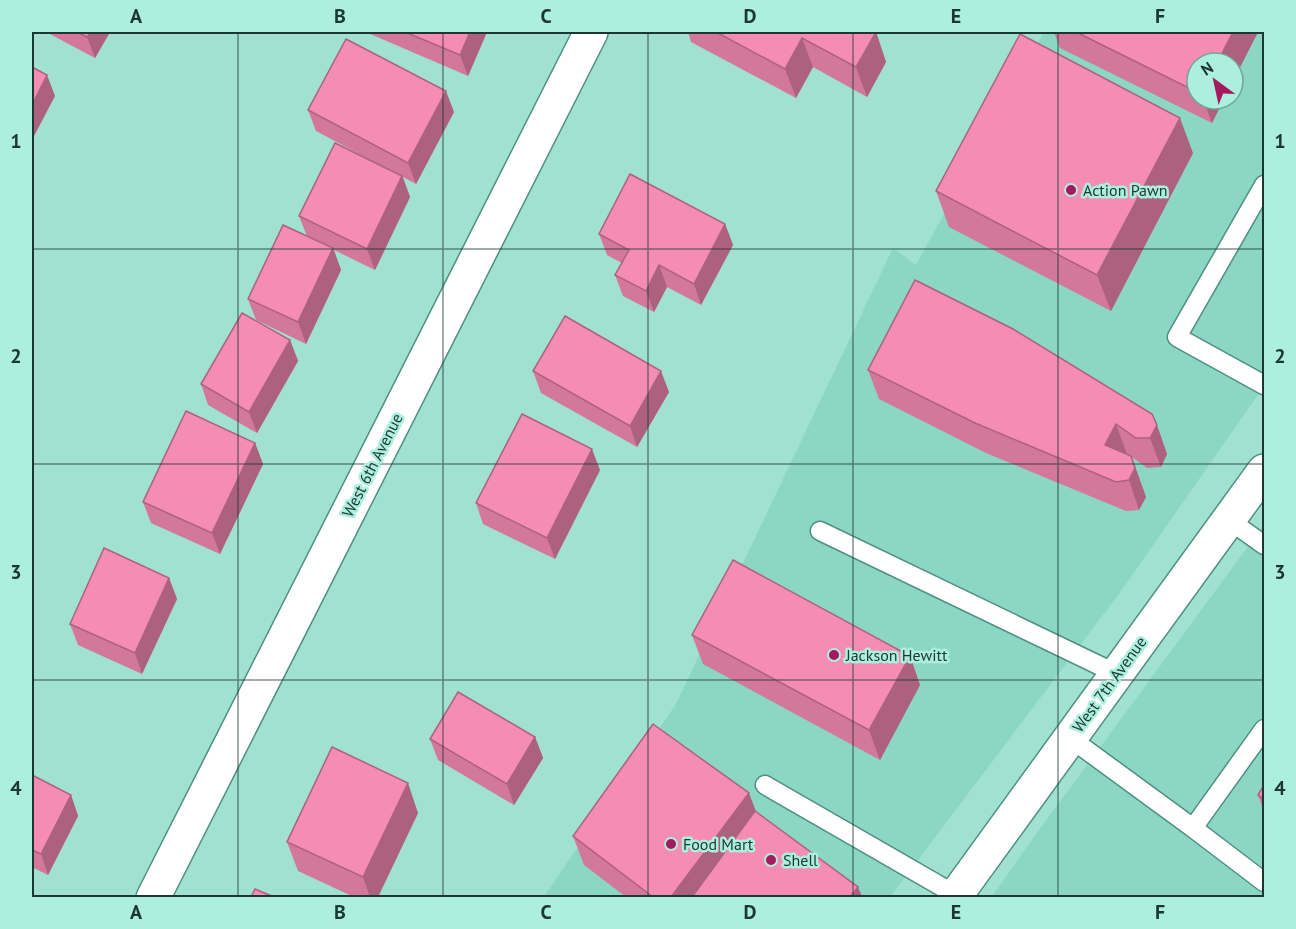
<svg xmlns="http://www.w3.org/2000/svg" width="1296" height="929" viewBox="0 0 1296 929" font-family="'PT Sans',sans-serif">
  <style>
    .built { fill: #8bd6c5; fill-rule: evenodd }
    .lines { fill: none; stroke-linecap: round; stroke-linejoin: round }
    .lane-casing { stroke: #4f8f81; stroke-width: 21 }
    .street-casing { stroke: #4f8f81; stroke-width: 36 }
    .primary-casing { stroke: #4f8f81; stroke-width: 36 }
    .lane { stroke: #fff; stroke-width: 18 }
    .street { stroke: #fff; stroke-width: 33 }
    .primary { stroke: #fff; stroke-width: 33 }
    .wall { fill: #d3789a }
    .shaded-wall { fill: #ac627d }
    .building { fill: #f58cb3; stroke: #ac627d; stroke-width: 1.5 }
    .grid { fill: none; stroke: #1c3731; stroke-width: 1.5; stroke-opacity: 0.55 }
    .poi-dot { fill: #a5195e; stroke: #acefde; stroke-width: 2 }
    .labels { text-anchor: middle; stroke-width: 5; stroke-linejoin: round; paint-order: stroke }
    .poi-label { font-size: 16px; fill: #1c3731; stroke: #acefde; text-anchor: start }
    .street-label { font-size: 16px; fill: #1c3731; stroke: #acefde }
    .neatline { fill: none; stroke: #1c3731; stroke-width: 2 }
    .grid-label { font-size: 20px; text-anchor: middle; font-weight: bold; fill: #1c3731 }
  </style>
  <rect width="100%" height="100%" fill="#a0e1d1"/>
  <g class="built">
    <path d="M1044,32H1264V386L1121,591L890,897L543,898L676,704L893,248L916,265ZM1197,63H1233V99H1197Z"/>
    <path d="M1264,525V897L991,898L1028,845Z"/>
  </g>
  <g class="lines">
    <g class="lane-casing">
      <g id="lane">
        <path d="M1264,185L1177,337L1264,385"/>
        <path d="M1229,520L1264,545"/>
        <path d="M820,531L1117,674"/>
        <path d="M1070,738L1193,828L1264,729"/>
        <path d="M765,785L956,895"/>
        <path d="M1193,828L1264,882"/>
      </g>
    </g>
    <g class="street-casing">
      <path id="street" d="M153,898L591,32"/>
    </g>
    <g class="primary-casing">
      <path id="primary" d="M954,898L1264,471"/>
    </g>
    <use href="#lane" class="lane"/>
    <use href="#street" class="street"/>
    <use href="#primary" class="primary"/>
  </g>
  <g class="wall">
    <path d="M46,32H110L95,58Z"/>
    <path d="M367,32H487L468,76L368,33Z"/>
    <path d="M688,32H876L886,62L867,97L813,67L796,98L691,42Z"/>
    <path d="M1054,32H1258L1233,81V63H1197V99H1224L1212,123L1060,48Z"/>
    <path d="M308,110L454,112L416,184L403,177L410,197L375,270L334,250L341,270L306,344L256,320L248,299L307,236L299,216L372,161L316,131Z"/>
    <path d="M1193,153L1111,311L949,227L936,191Z"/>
    <path d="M725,224L733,245L701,305L667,287L654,312L623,296L615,275L622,263L607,255L599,234Z"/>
    <path d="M290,340L298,361L257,433L208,405L201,384Z"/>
    <path d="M868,370L1152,414L1167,454L1161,467L1147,468L1132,457L1146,497L1139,510L1126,511L986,453L879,399Z"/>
    <path d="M533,371L669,392L637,447L541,393Z"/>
    <path d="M255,443L263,464L220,554L151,523L143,502Z"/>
    <path d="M600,470L555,559L483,524L476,503Z"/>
    <path d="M169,578L177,599L142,674L78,645L70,624Z"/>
    <path d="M692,635L910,656L920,685L880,760L703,664Z"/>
    <path d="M535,737L543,758L514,805L438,760L430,739Z"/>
    <path d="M32,775L71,795L78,816L48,875L32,867Z"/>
    <path d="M1264,785V812L1258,795Z"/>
    <path d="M755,811L858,887L862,897H626L584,865L573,836Z"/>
    <path d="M418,813L378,897H354L298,871L287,842Z"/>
  </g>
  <g class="shaded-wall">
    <path d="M91,32H110L95,58L87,37Z"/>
    <path d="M470,32H487L468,76L460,55Z"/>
    <path d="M876,32L886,62L867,97L856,67Z"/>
    <path d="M1233,32H1258L1233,81V63H1217Z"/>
    <path d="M802,38L813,67L796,98L785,69Z"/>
    <path d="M47,75L55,96L32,140V105Z"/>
    <path d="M446,91L454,112L416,184L408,163Z"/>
    <path d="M1203,99H1224L1212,123Z"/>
    <path d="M1180,118L1193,153L1111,311L1097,275Z"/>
    <path d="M402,176L410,197L375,270L367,249Z"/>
    <path d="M725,224L733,245L701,305L694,284Z"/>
    <path d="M333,248L341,270L306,344L298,322Z"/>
    <path d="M659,265L667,287L654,312L646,291Z"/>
    <path d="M290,340L298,361L257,433L249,412Z"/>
    <path d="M661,371L669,392L637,447L630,426Z"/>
    <path d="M1116,424L1127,454L1116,475L1105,445Z"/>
    <path d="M1157,425L1167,454L1161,467L1150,438Z"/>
    <path d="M255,443L263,464L220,554L212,533Z"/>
    <path d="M592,449L600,470L555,559L547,538Z"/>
    <path d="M1131,456L1146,497L1139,510L1129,480Z"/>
    <path d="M169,578L177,599L142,674L135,653Z"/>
    <path d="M910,656L920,685L880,760L869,730Z"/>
    <path d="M535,737L543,758L514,805L507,784Z"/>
    <path d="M408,783L418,813L378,897H370L363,877Z"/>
    <path d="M749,793L760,822L704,897H671Z"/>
    <path d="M71,795L78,816L48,875L41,854Z"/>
    <path d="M858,887L862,897H850Z"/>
  </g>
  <g class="building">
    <path d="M77,32H91L87,37Z"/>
    <path d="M405,32H470L460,55Z"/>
    <path d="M716,32H876L856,67L802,38L785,69Z"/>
    <path d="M1076,32H1233L1217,63H1197V92Z"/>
    <path d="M1020,34L1180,118L1097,275L936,191Z"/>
    <path d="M346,39L446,91L408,163L308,110Z"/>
    <path d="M32,67L47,75L32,105Z"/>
    <path d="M335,143L402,176L367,249L299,216Z"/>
    <path d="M630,174L725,224L694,284L659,265L646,291L615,275L629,250L599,234Z"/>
    <path d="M283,225L333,248L298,322L248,299Z"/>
    <path d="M915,280L1013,329L1152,414L1157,425L1150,438H1136L1116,424L1105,445L1131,456L1135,468L1129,480L1116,482L975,423L868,370Z"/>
    <path d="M242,313L290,340L249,412L201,384Z"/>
    <path d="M565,316L661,371L630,426L533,371Z"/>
    <path d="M186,411L255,443L212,533L143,502Z"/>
    <path d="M522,414L592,449L547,538L476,503Z"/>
    <path d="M104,548L169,578L135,653L70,624Z"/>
    <path d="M733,560L910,656L869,730L692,635Z"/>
    <path d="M458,692L535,737L507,784L430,739Z"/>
    <path d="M653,724L749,793L671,897H653L573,836Z"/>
    <path d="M332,747L408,783L363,877L287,842Z"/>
    <path d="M32,775L71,795L41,854L32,850Z"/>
    <path d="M1264,785V799L1258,795Z"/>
    <path d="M755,811L858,887L850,897H692Z"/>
    <path d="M255,889L274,897H251Z"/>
  </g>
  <path class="grid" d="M238,32V898M443,32V898M648,32V898M853,32V898M1058,32V898M32,249H1264M32,464H1264M32,680H1264"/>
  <g class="poi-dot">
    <circle cx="1071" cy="190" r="6"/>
    <circle cx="834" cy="655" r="6"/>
    <circle cx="671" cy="844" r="6"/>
    <circle cx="771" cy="860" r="6"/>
  </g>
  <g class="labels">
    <g class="poi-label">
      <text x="1083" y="196">Action Pawn</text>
      <text x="846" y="661">Jackson Hewitt</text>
      <text x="683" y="850">Food Mart</text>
      <text x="783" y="866">Shell</text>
    </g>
    <g class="street-label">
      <text transform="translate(372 465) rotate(-63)" y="6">West 6th Avenue</text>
      <text transform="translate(1109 684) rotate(-54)" y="6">West 7th Avenue</text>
    </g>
  </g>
  <rect width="1296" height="929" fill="none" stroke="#acefde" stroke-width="66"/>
  <g transform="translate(1215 81) rotate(327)"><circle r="28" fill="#acefde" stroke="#72a599" stroke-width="1.5"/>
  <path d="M0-4.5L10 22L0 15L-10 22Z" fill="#a5195e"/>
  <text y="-9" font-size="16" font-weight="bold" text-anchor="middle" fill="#1c3731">N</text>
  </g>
  <rect x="33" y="33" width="1230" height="863" class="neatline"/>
  <g class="grid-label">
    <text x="136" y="23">A</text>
    <text x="340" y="23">B</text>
    <text x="546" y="23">C</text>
    <text x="750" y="23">D</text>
    <text x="956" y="23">E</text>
    <text x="1160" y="23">F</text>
    <text x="16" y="148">1</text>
    <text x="1280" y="148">1</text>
    <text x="16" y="363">2</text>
    <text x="1280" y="363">2</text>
    <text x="16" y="579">3</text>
    <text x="1280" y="579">3</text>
    <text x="16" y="795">4</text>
    <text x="1280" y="795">4</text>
    <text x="136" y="919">A</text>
    <text x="340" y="919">B</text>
    <text x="546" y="919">C</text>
    <text x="750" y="919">D</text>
    <text x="956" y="919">E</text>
    <text x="1160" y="919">F</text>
  </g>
</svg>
